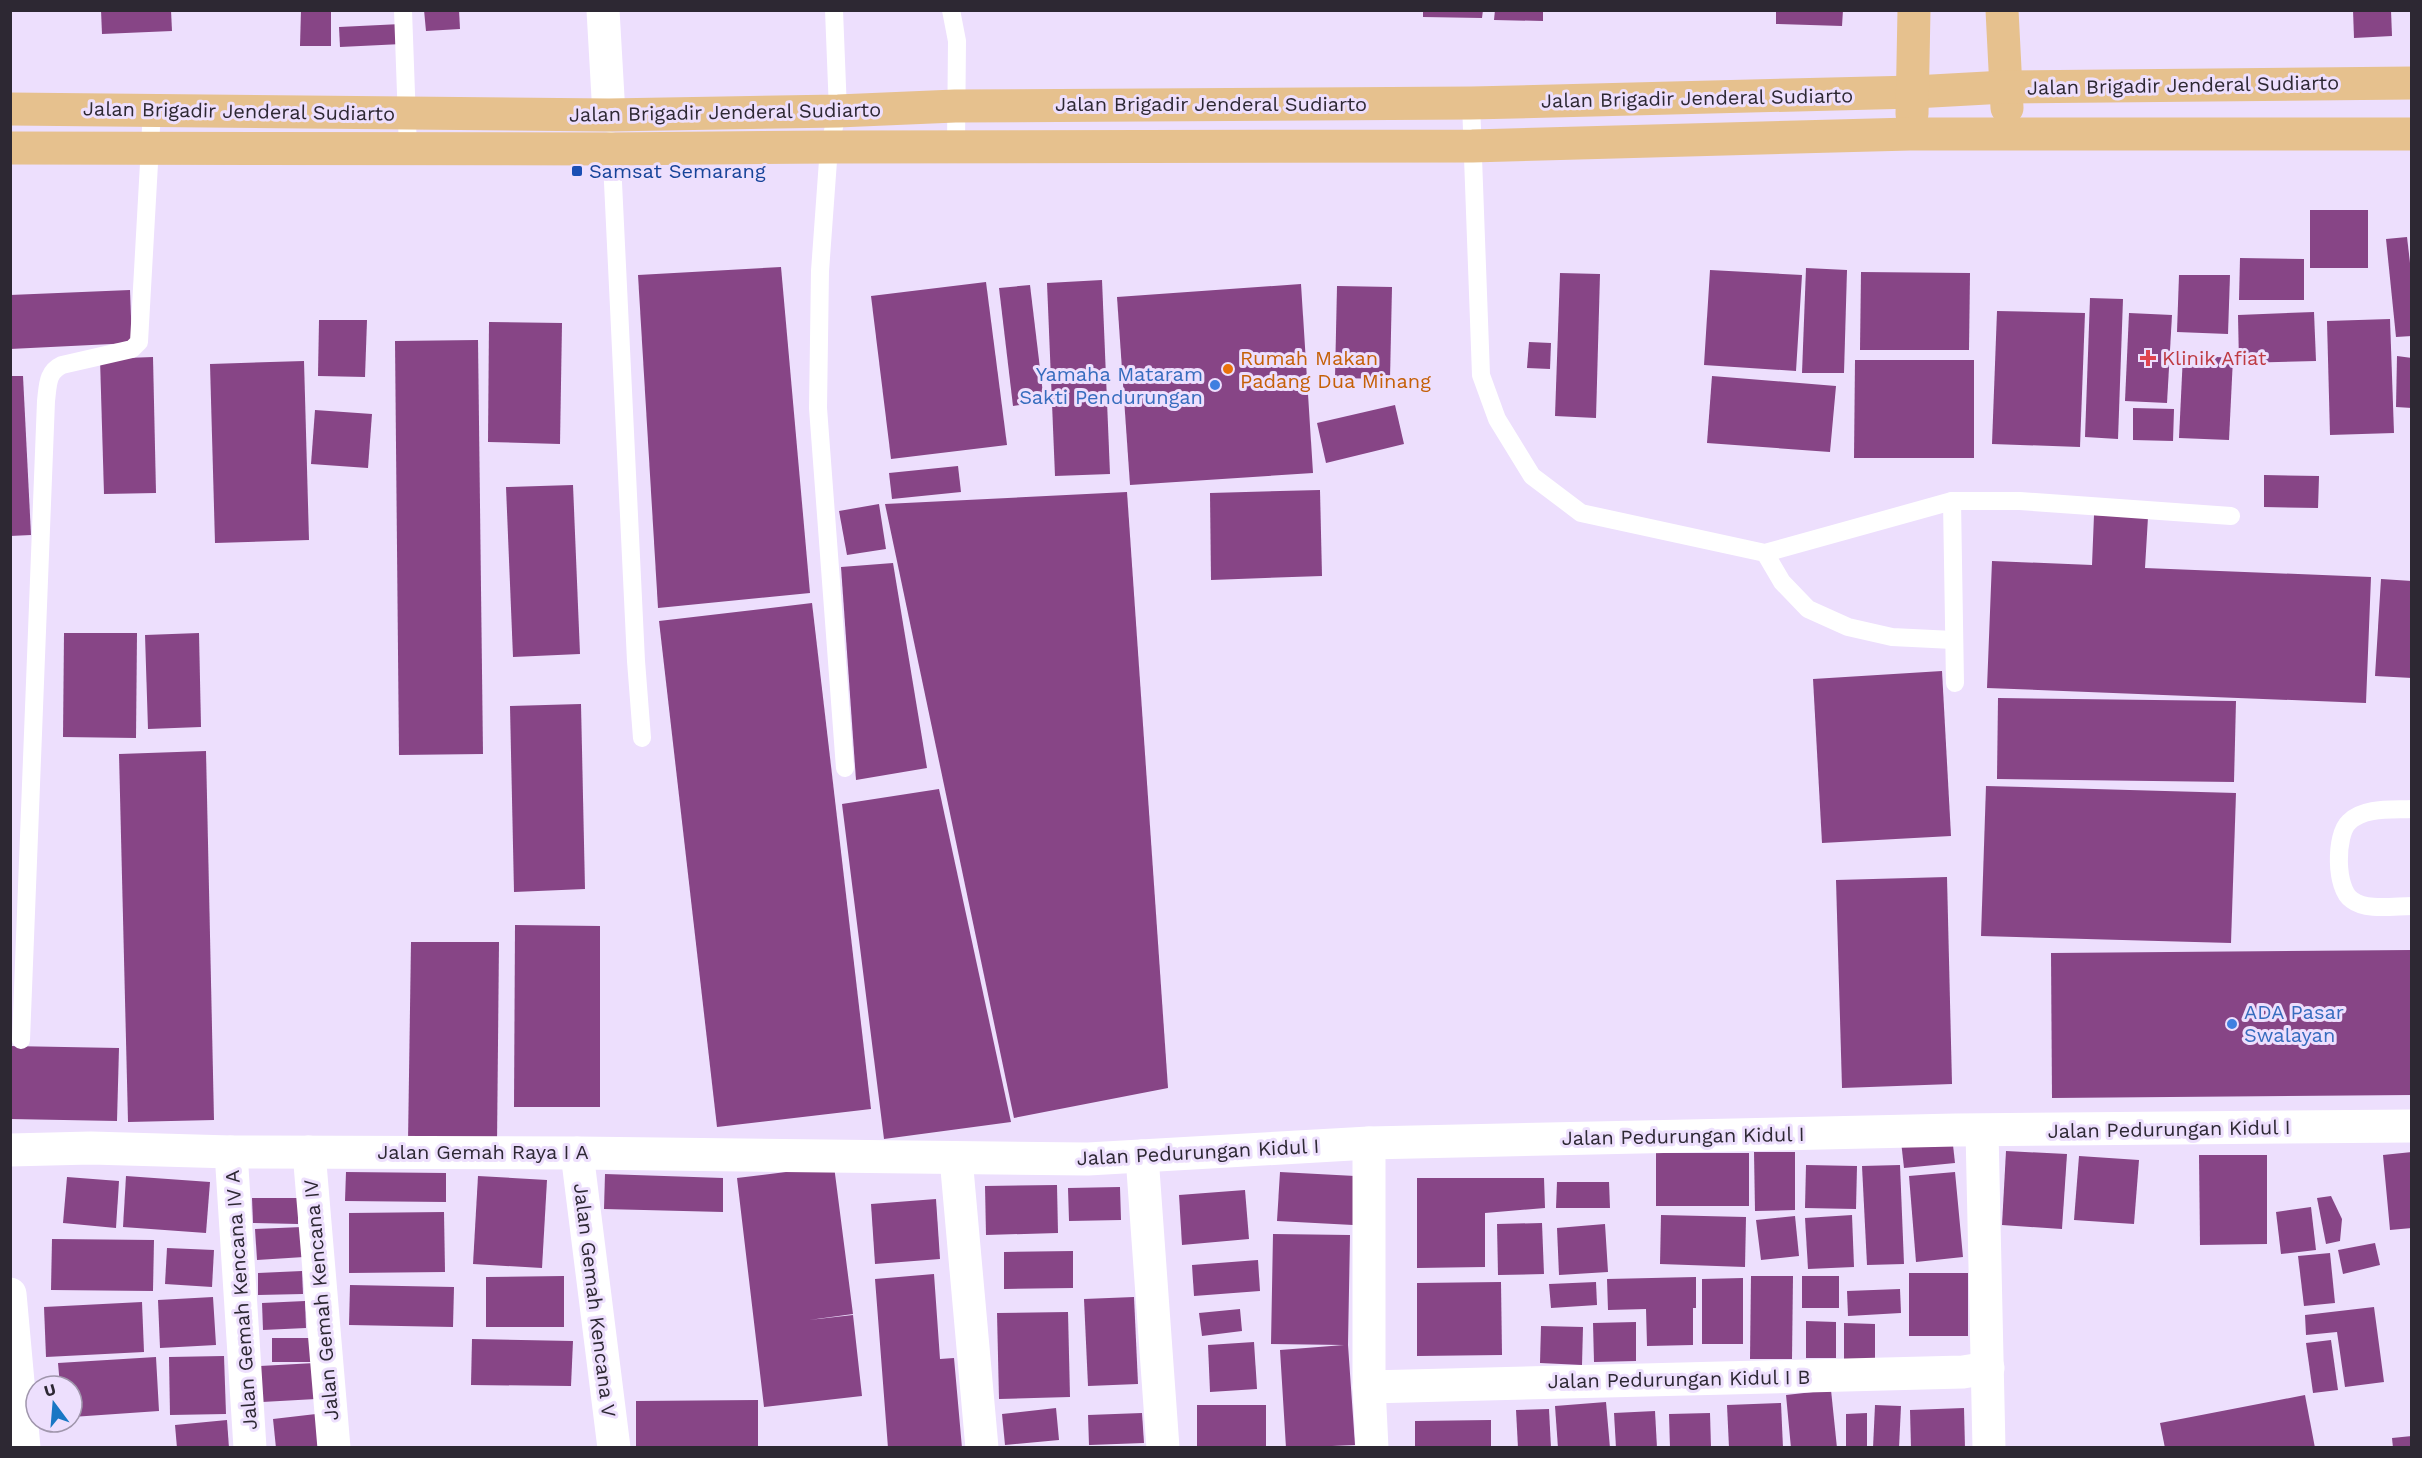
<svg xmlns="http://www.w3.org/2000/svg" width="2422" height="1458" viewBox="0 0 2422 1458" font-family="'Work Sans',sans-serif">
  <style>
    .building { fill: #874586 }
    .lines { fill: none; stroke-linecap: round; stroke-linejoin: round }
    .service { stroke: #fff; stroke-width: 18 }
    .minor { stroke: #fff; stroke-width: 33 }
    .primary { stroke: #e6c18e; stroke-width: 33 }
    .transit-dot { fill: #1a4fb4; stroke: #eddffd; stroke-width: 2 }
    .health-dot { fill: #e0444e; stroke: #eddffd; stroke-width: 2 }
    .food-dot { fill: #e8710a; stroke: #eddffd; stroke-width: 2 }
    .shop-dot { fill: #3f7fe0; stroke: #eddffd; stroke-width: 2 }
    .labels { text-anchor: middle; stroke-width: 6; stroke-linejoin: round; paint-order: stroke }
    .street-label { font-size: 20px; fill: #2d2833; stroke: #eddffd }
    .transit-label { font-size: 20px; fill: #164399; stroke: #eddffd; text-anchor: start }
    .food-label { font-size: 20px; fill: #c56008; stroke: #eddffd; text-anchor: start }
    .health-label { font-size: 20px; fill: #be3a42; stroke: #eddffd; text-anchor: start }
    .shop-label { font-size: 20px; fill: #366cbe; stroke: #eddffd; text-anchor: end }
  </style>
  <rect width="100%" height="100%" fill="#eddffd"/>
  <g class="building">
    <path d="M101,10H171L172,31L102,34Z"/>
    <path d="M301,10H331V46H300Z"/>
    <path d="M424,10H459L460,29L426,31Z"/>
    <path d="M1423,10H1483L1482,18L1423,17Z"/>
    <path d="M1495,10H1543V21L1494,20Z"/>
    <path d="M1776,10H1843L1842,26L1776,24Z"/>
    <path d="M2353,10H2391L2392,36L2354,38Z"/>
    <path d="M401,24L402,44L340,47L339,27Z"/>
    <rect x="2310" y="210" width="58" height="58"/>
    <path d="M2407,237L2412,280V336L2396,337L2386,239Z"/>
    <path d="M2240,258L2304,259V300H2239Z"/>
    <path d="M781,267L810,593L658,608L638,275Z"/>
    <path d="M1806,268L1847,270L1844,373H1802Z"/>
    <path d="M1710,270L1802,275L1796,371L1704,365Z"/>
    <path d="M1861,272L1970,273L1969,350H1860Z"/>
    <path d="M1560,273L1600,274L1596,418L1555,416Z"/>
    <path d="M2179,275H2230L2228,334L2177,332Z"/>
    <path d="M1102,280L1110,474L1055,476L1047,283Z"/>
    <path d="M986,282L1007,445L891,459L871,296Z"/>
    <path d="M1301,284L1313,473L1130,485L1117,297Z"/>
    <path d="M1030,285L1044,402L1013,406L999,288Z"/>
    <path d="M1337,286L1392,287L1390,379L1335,378Z"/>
    <path d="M130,290L132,343L10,349V295Z"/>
    <path d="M2090,298L2123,299L2118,439L2085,437Z"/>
    <path d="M1997,311L2085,313L2080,447L1992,444Z"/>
    <path d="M2314,312L2316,361L2239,363L2238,315Z"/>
    <path d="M2129,313L2172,315L2167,403L2125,401Z"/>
    <path d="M2390,319L2394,433L2330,435L2327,321Z"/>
    <path d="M319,320H367L365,377L318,376Z"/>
    <path d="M489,322L562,323L560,444L488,442Z"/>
    <path d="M478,340L483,754L399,755L395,341Z"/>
    <path d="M1529,342L1551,343L1550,369L1527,368Z"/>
    <path d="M2183,355L2233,358L2229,440L2179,438Z"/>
    <path d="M2397,356L2412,358V408L2396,407Z"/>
    <path d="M153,357L156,493L104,494L100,359Z"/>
    <path d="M1855,360H1974V458H1854Z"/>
    <path d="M304,361L309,540L215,543L210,364Z"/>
    <path d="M10,376H23L31,535L10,536Z"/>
    <path d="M1712,376L1836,386L1830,452L1707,443Z"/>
    <path d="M1395,405L1404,444L1326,463L1317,423Z"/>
    <path d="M2133,408L2174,409L2173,441L2133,440Z"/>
    <path d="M315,410L372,414L368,468L311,464Z"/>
    <path d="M958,466L961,492L892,499L889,473Z"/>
    <path d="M2264,475L2319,476L2318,508L2264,507Z"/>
    <path d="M573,485L580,654L513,657L506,487Z"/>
    <path d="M1320,490L1322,576L1211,580L1210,493Z"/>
    <path d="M1127,492L1168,1088L1014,1118L885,504Z"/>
    <path d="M879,504L886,549L847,555L839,511Z"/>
    <path d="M2094,515L2148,517L2145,568L2371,577L2366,703L1987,688L1992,561L2092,565Z"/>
    <path d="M893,563L927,768L856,780L841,567Z"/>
    <path d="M2381,579L2412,581V678L2375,676Z"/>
    <path d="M812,603L871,1109L717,1127L659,621Z"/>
    <path d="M64,633H137L136,738L63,737Z"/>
    <path d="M199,633L201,727L148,729L145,635Z"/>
    <path d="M1942,671L1951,836L1822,843L1813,679Z"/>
    <path d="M1998,698L2236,701L2234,782L1997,779Z"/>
    <path d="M581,704L585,889L514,892L510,706Z"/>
    <path d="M206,751L214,1120L128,1122L119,754Z"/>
    <path d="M1986,786L2236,793L2231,943L1981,936Z"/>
    <path d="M939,789L1011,1122L884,1139L842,804Z"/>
    <path d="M1947,877L1952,1084L1842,1088L1836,880Z"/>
    <path d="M515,925L600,926V1107H514Z"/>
    <path d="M411,942H499L497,1144L408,1142Z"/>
    <path d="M2412,950V1095L2052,1098L2051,953Z"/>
    <path d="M10,1046L119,1048L117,1121L10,1119Z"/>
    <path d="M1952,1136L1955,1163L1904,1168L1901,1141Z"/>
    <path d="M2006,1151L2067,1154L2062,1229L2002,1225Z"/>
    <path d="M1754,1152H1795V1210L1755,1211Z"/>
    <path d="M2412,1152V1228L2390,1230L2383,1155Z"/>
    <rect x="1656" y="1153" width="93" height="53"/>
    <path d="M2199,1155H2267V1244L2200,1245Z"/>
    <path d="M2079,1156L2139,1160L2134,1224L2074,1220Z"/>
    <path d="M1806,1165L1857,1166L1856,1209L1805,1208Z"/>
    <path d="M1900,1165L1904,1264L1867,1265L1862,1166Z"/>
    <path d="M834,1166L853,1314L809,1320L853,1315L862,1396L764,1407L737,1178Z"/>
    <path d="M346,1172L446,1173V1202L345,1201Z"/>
    <path d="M1280,1172L1355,1176L1353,1225L1277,1221Z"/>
    <path d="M1955,1172L1963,1257L1916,1262L1909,1176Z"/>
    <path d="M605,1174L723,1178V1212L604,1209Z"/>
    <path d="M126,1176L210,1182L206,1233L123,1227Z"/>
    <path d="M478,1176L547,1180L542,1268L473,1264Z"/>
    <path d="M67,1177L119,1181L116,1228L63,1223Z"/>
    <path d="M1417,1178H1544L1545,1208L1485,1213V1267L1417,1268Z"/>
    <path d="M1557,1182H1609L1610,1208H1556Z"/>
    <path d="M1057,1185L1058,1233L986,1235L985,1186Z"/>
    <path d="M1120,1187L1121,1220L1069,1221L1068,1188Z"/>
    <path d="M1245,1190L1249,1239L1182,1245L1179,1195Z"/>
    <path d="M2331,1196L2342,1219L2340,1241L2326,1244L2317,1198Z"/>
    <path d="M252,1198H298V1224L253,1223Z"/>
    <path d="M936,1199L940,1259L875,1264L871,1204Z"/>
    <path d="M2311,1207L2316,1250L2281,1254L2276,1212Z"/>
    <path d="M444,1212L445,1272L349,1273V1213Z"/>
    <path d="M1661,1215L1746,1217L1745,1267L1660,1264Z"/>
    <path d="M1852,1215L1854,1267L1808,1269L1805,1218Z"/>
    <path d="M1795,1216L1799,1256L1761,1260L1756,1220Z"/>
    <path d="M1542,1223L1544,1274L1498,1275L1497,1224Z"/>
    <path d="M1605,1224L1608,1272L1559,1275L1557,1228Z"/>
    <path d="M302,1227L304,1257L257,1260L255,1229Z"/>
    <path d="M1273,1234L1350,1235L1348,1345L1355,1445L1286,1448L1280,1350L1344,1345L1271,1344Z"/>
    <path d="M52,1239L154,1240L153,1291L51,1290Z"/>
    <path d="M2375,1243L2380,1265L2343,1274L2338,1250Z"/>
    <path d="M167,1248L214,1250L212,1287L165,1284Z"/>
    <path d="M1073,1251V1288L1004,1289V1252Z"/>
    <path d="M2330,1253L2335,1303L2304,1306L2298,1256Z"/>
    <path d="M1258,1260L1260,1291L1194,1296L1192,1265Z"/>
    <path d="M302,1271L303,1294L258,1295V1273Z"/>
    <rect x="1909" y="1273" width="59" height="63"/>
    <path d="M934,1274L940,1359L954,1358L962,1448H888L875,1279Z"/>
    <path d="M564,1276V1327H486V1277Z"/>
    <path d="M1751,1276H1793L1792,1359H1750Z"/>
    <rect x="1802" y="1276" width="37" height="32"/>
    <path d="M1696,1277V1308H1693V1345L1647,1346L1646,1309L1608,1310L1607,1279Z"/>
    <path d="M1743,1278V1344H1702V1279Z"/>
    <path d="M1501,1282L1502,1355L1417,1356V1283Z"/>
    <path d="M1596,1282L1597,1305L1551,1308L1549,1284Z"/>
    <path d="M350,1285L454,1287L453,1327L349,1325Z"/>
    <path d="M1900,1289L1901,1313L1848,1316L1847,1291Z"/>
    <path d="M213,1297L216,1345L160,1348L158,1300Z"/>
    <path d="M1134,1297L1138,1384L1088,1386L1084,1299Z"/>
    <path d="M305,1301L306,1328L263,1330L262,1303Z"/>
    <path d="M142,1302L144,1352L46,1357L44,1307Z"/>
    <path d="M2374,1307L2384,1382L2345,1387L2337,1332L2306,1335L2305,1315Z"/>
    <path d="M1240,1309L1242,1331L1202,1336L1199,1313Z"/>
    <path d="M1068,1312L1070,1397L999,1399L997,1313Z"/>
    <path d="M1806,1321L1836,1322V1358H1806Z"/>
    <path d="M1636,1322V1361L1594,1362L1593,1323Z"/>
    <path d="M1844,1323L1875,1324V1359H1844Z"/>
    <path d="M1541,1326L1583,1327L1582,1365L1540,1363Z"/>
    <rect x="272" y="1338" width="39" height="24"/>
    <path d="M472,1339L573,1341L571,1386L471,1385Z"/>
    <path d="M2331,1340L2338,1390L2313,1393L2306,1343Z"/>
    <path d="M1254,1342L1257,1389L1210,1392L1208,1345Z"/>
    <path d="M224,1356L226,1414L170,1415L169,1357Z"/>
    <path d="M156,1357L159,1411L72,1417V1386H60L58,1363Z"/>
    <path d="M315,1363L316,1399L262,1402L260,1366Z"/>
    <path d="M1831,1390L1837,1448H1791L1786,1395Z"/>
    <path d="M2305,1395L2315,1448H2165L2160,1423Z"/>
    <path d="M758,1400V1448H636V1401Z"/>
    <path d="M1606,1402L1610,1448H1558L1555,1406Z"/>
    <path d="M1781,1403L1783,1448H1729L1727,1405Z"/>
    <rect x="1197" y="1405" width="69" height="43"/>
    <path d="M1875,1405L1901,1406L1899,1448H1873Z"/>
    <path d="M1056,1408L1059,1440L1005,1445L1002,1414Z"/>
    <path d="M1964,1408L1965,1448H1911L1910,1410Z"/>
    <path d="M1549,1409L1551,1448H1518L1516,1410Z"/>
    <path d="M1655,1411L1657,1448H1616L1614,1413Z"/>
    <path d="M1142,1413L1144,1443L1089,1445L1088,1415Z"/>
    <path d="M1710,1413L1711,1448H1670L1669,1414Z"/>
    <path d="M1867,1413V1448H1846V1414Z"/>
    <path d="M316,1414L319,1446L276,1448L273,1419Z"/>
    <path d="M227,1420L229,1448H177L175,1425Z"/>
    <path d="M1491,1420V1448H1415V1421Z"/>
    <path d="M2412,1436V1448H2393L2392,1438Z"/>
  </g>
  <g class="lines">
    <g class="service">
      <path d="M403,10L408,149"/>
      <path d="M834,10L838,111L829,147L820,271L818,408L845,768"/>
      <path d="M951,10L957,41L956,146"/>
      <path d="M1471,103L1481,375L1497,419L1532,476L1581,513L1765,553L1952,501H2020L2231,516"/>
      <path d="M611,141L636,661L642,738"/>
      <path d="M1952,501L1955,683"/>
      <path d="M1765,553L1782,582L1808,609L1848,627L1892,637L1953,640"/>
      <path d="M2412,809C2392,810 2364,807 2349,822C2335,835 2335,889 2352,900C2366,911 2394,906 2412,906"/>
      <path d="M21,1040L46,401C48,385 47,372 62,365L132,349L139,342L152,110"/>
    </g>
    <g class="minor">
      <path d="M603,10L609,115"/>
      <path d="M1982,1131L1989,1448"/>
      <path d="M1369,1143V1387L1372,1448"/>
      <path d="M10,1150L91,1148L231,1152L577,1153L1088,1159L1369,1143L1956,1130L2412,1126"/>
      <path d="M231,1152L250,1448"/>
      <path d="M309,1152L334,1448"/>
      <path d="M577,1153L614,1448"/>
      <path d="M1142,1156L1163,1448"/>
      <path d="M956,1158L982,1448"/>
      <path d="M10,1294L24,1448"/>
      <path d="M1369,1387L1963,1372L1988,1368"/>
    </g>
    <g class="primary">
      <path d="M2002,10L2007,108"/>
      <path d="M10,109L609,115L838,111L955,106L1471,103L1914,92L2005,87L2412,83"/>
      <path d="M1912,114L1914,10"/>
      <path d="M10,148L612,149L829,147L1472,146L1910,134H2412"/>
    </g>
  </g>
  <rect class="transit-dot" x="571" y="165" width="12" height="12" rx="3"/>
  <path class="health-dot" d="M2145 349h6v6h6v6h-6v6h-6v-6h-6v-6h6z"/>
  <circle class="food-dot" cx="1228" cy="369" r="6"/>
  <g class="shop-dot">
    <circle cx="1215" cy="385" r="6"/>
    <circle cx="2232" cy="1024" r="6"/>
  </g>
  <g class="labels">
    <g class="street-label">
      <text transform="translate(2183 85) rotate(-1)" y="7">Jalan Brigadir Jenderal Sudiarto</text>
      <text transform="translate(1697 98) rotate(-1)" y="7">Jalan Brigadir Jenderal Sudiarto</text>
      <text x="1211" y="111">Jalan Brigadir Jenderal Sudiarto</text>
      <text transform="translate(239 111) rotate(1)" y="7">Jalan Brigadir Jenderal Sudiarto</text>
      <text transform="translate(725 112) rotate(-1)" y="7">Jalan Brigadir Jenderal Sudiarto</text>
      <text transform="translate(2169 1129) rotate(-1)" y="7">Jalan Pedurungan Kidul I</text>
      <text transform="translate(1683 1136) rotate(-1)" y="7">Jalan Pedurungan Kidul I</text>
      <text x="483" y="1159">Jalan Gemah Raya I A</text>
      <text transform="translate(1198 1152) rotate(-3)" y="7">Jalan Pedurungan Kidul I</text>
      <text transform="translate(241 1300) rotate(-94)" y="7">Jalan Gemah Kencana IV A</text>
      <text transform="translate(321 1300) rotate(-95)" y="7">Jalan Gemah Kencana IV</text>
      <text transform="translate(595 1300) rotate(83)" y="7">Jalan Gemah Kencana V</text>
      <text transform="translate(1679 1379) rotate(-1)" y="7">Jalan Pedurungan Kidul I B</text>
    </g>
    <g class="transit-label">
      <text x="589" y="178">Samsat Semarang</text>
    </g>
    <g class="food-label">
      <text x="1240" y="365">Rumah Makan<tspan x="1240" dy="23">Padang Dua Minang</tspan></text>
    </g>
    <g class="health-label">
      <text x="2162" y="365">Klinik Afiat</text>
    </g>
    <g class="shop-label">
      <text x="1203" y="381">Yamaha Mataram<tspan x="1203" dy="23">Sakti Pendurungan</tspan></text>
      <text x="2244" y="1019" text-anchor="start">ADA Pasar<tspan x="2244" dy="23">Swalayan</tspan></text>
    </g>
  </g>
  <rect width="2422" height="1458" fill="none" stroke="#2d2833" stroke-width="24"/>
  <g transform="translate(54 1404) rotate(344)"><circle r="28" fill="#eddffd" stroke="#a096ac" stroke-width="1.5"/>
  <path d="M0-4.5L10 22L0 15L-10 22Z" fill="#1977c4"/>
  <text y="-9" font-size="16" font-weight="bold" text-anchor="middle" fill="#2d2833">U</text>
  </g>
</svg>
